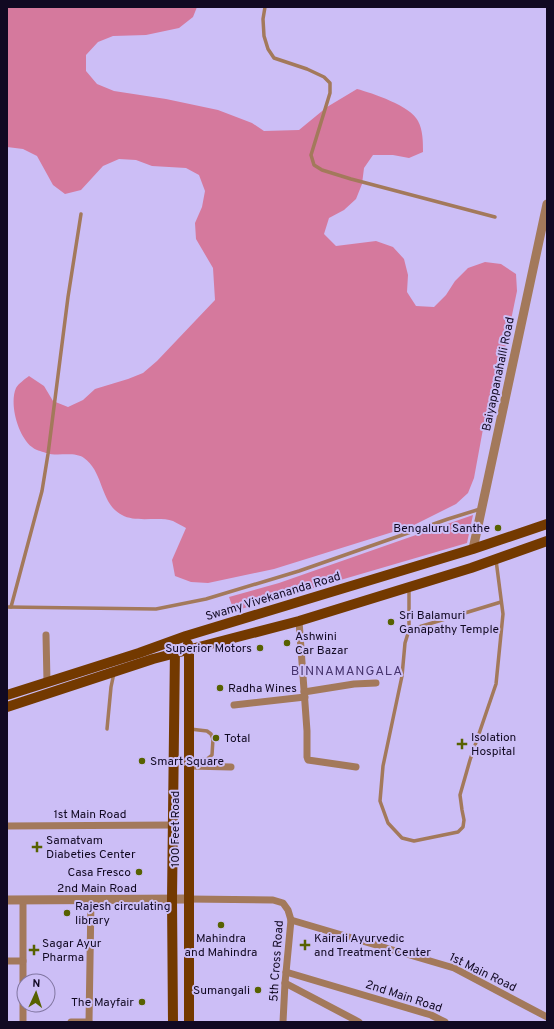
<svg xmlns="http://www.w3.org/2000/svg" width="554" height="1029" viewBox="0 0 554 1029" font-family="Overpass,sans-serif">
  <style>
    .green { fill: #d5799d }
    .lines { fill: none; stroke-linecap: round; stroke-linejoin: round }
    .service { stroke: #a3795b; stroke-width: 3.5 }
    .minor { stroke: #a3795b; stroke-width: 7 }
    .tertiary { stroke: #a3795b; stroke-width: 9 }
    .primary { stroke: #733900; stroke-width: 10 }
    .poi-dot { fill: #576100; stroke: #ccbef6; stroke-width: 1.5 }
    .labels { text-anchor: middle; stroke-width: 4; stroke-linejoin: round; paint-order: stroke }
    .street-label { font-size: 12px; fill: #110922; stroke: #ccbef6 }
    .poi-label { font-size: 12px; fill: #110922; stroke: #ccbef6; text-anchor: start }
    .neighbourhood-label { font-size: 13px; letter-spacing: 1px; fill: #47346f; stroke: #ccbef6 }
  </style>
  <rect width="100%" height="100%" fill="#ccbef6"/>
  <g class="green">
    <path d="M7,7H197L193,17L179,28L146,35L113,36L98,42L86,55V71L97,84L114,91L166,99L218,110L252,123L264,131L299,130L327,107L357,89C372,93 411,106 418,121C423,130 423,142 423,152L409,158L393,155H373L364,168L362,184L356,199L344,210L329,218L324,234L336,246L376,241L393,247L404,259L408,275L407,292L416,306L434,307L446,295L455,281L468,268L485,262L501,264L516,274L517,291L505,349L490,397L483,429L474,478L468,493L456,504L412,526L274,569L208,583L191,582L175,576L172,560L186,528C182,526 177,523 173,521C159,516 136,523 122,515C100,504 104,472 84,458C74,451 57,457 46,453C41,451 35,450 32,447C18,436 9,404 16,388C18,384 25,379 29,376L44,386L53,401L68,407L83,400L95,389L128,379L143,373L157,361L215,300L213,268L196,239L195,223L202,207L205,191L199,175L186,168L152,166L136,160L119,159L103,166L81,190L65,194L53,185L37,156L23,149L7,147Z"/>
    <path d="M473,515L467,543L234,611L229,597L279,583Z"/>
  </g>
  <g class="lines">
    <g class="service">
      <path d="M265,7L263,19L264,36L268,49L274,58L307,69L324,77L330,83V93L311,155L314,165L322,170L351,179L495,217"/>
      <path d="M409,588V630L501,602"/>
      <path d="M7,607L156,609L206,599L299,571L448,519L480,509"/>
      <path d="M11,607L42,491L48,454L68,297L81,214"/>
      <path d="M409,630L405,643L402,676L383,766L380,801L388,823L402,838L414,841L458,832L463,827L464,820L462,810L460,795L470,760L496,684L503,614L496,560"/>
      <path d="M107,729L111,687L114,673"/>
      <path d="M190,761L207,759L212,755L213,739L211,734L207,731L190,729"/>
    </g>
    <g class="minor">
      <path d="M299,621L307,731V757L308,760L356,767"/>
      <path d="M46,635L47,682"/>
      <path d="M304,692L354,684L376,683"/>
      <path d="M234,705L305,697"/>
      <path d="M189,766L231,767"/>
      <path d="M7,826L173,825"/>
      <path d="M188,899L273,900L283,903L288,910L291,920L285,983L283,1022"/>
      <path d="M23,900V1022"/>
      <path d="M291,920L454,968L547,1017"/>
      <path d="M7,961H23"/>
      <path d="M286,972L431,1015L445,1022"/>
      <path d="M285,983L359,1022"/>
      <path d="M71,1022H89"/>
      <path d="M89,1022L91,900"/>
    </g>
    <g class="tertiary">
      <path d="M473,549L547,204"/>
      <path d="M7,900L188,899"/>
    </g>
    <g class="primary">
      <path d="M188,644L189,650V1022"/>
      <path d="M7,695L139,653L186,636L473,549L547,524"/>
      <path d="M7,707L153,659L299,621L471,568L547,541"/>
      <path d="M173,1022L172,899L175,648"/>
    </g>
  </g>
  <g class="poi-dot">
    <circle cx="498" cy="528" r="4"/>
    <circle cx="391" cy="622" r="4"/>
    <circle cx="287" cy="643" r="4"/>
    <circle cx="260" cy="648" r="4"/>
    <circle cx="220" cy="688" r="4"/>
    <circle cx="216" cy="738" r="4"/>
    <path d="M460 738h4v4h4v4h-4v4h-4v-4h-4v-4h4z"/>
    <circle cx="142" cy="761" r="4"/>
    <path d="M35 841h4v4h4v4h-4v4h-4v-4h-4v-4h4z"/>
    <circle cx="139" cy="872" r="4"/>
    <circle cx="67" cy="913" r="4"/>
    <circle cx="221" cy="925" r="4"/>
    <path d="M303 939h4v4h4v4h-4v4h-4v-4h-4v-4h4z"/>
    <path d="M32 944h4v4h4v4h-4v4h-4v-4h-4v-4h4z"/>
    <circle cx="258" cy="990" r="4"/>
    <circle cx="142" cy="1002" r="4"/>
  </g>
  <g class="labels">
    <g class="street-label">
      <text transform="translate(498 374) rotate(-78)" y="4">Baiyappanahalli Road</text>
      <text transform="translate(273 596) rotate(-17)" y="4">Swamy Vivekananda Road</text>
      <text x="90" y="818">1st Main Road</text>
      <text transform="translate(175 829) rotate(-90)" y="4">100 Feet Road</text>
      <text x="97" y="892">2nd Main Road</text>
      <text transform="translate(276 961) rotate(-86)" y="4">5th Cross Road</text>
      <text transform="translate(483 972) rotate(26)" y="4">1st Main Road</text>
      <text transform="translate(404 996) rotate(18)" y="4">2nd Main Road</text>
    </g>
    <g class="poi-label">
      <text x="490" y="532" text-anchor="end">Bengaluru Santhe</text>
      <text x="399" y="619">Sri Balamuri<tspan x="399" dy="14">Ganapathy Temple</tspan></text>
      <text x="295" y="640">Ashwini<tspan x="295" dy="14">Car Bazar</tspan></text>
      <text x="252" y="652" text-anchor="end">Superior Motors</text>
      <text x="228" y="692">Radha Wines</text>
      <text x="471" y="741">Isolation<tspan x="471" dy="14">Hospital</tspan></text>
      <text x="224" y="742">Total</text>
      <text x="150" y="765">Smart Square</text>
      <text x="46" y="844">Samatvam<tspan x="46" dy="14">Diabeties Center</tspan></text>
      <text x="131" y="876" text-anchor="end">Casa Fresco</text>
      <text x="75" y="910">Rajesh circulating<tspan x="75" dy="14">library</tspan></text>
      <text x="221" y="942" text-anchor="middle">Mahindra<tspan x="221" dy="14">and Mahindra</tspan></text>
      <text x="314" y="942">Kairali Ayurvedic<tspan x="314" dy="14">and Treatment Center</tspan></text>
      <text x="42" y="947">Sagar Ayur<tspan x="42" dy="14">Pharma</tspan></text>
      <text x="250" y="994" text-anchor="end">Sumangali</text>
      <text x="134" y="1006" text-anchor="end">The Mayfair</text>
    </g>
    <g class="neighbourhood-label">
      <text x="347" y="675">BINNAMANGALA</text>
    </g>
  </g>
  <rect width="554" height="1029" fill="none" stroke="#110922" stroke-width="16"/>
  <g transform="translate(36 993) rotate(3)"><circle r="19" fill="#ccbef6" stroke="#8176a1"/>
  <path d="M0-3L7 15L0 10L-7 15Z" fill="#576100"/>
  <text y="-6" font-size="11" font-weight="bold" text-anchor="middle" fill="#110922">N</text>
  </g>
</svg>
